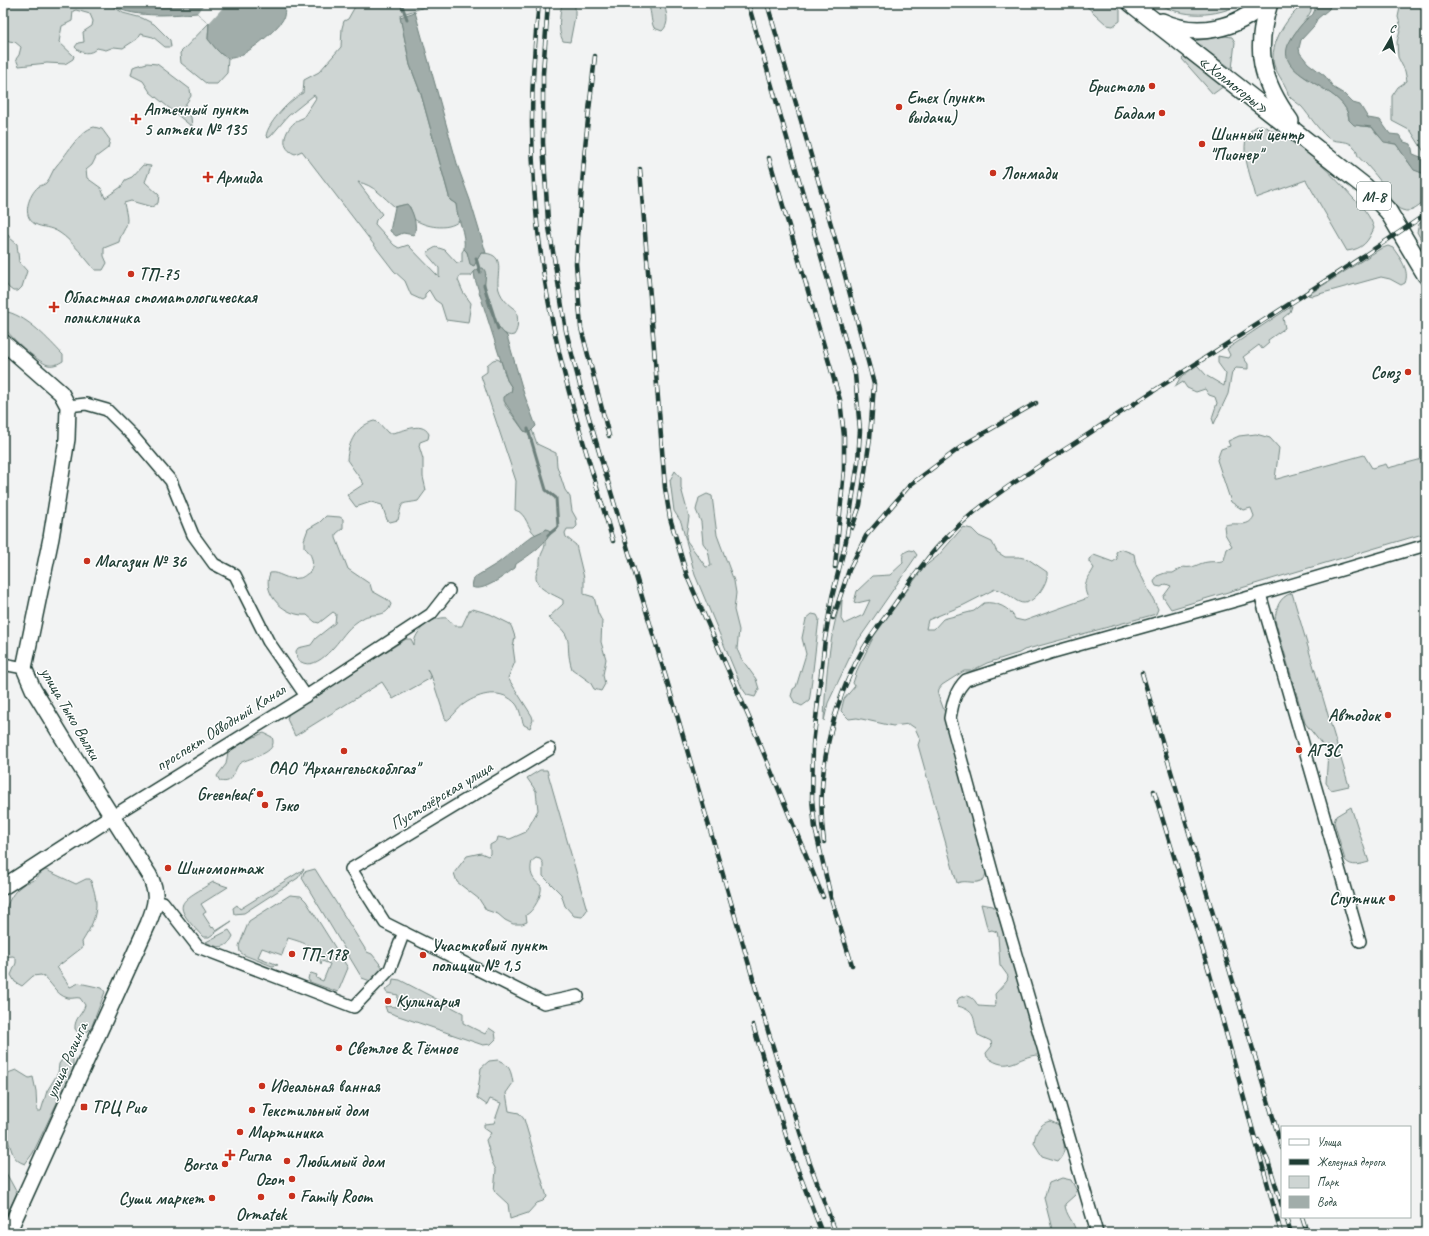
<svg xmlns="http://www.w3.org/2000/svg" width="1429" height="1236" viewBox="0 0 1429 1236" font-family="Caveat,sans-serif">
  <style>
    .green { fill: #ced5d3; stroke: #768984 }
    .water { fill: #a1adaa; stroke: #6d807b }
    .pier { fill: #f2f3f3 }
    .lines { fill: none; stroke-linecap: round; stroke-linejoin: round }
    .stream { stroke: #6d807b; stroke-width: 3 }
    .street-casing { stroke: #1f3d34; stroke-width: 14 }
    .secondary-casing { stroke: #1f3d34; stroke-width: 18 }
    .primary-casing { stroke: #1f3d34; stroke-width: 20 }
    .street { stroke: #fff; stroke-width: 11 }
    .secondary { stroke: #fff; stroke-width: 15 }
    .primary { stroke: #fff; stroke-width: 17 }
    .rail-casing { stroke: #1f3d34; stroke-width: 4.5 }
    .rail { stroke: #fff; stroke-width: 3; stroke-dasharray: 9; stroke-linecap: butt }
    .poi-dot { fill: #c8321e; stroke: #fff; stroke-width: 1.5 }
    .labels { text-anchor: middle; stroke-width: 3; stroke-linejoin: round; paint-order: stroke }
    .shield { fill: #fff; stroke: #627771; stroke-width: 1 }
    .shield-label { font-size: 16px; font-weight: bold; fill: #1f3d34 }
    .street-label { font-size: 17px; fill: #1f3d34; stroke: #fff }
    .poi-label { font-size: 17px; font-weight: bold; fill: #1f3d34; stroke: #fff; text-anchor: start }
  </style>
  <rect width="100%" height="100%" fill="#f2f3f3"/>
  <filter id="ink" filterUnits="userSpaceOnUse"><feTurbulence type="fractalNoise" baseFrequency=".025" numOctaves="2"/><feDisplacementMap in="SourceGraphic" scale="8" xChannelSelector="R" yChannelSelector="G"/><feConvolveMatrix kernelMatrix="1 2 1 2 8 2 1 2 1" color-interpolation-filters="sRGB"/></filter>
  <g filter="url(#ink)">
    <g class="green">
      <path d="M3,3H108L123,13L142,18L154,24L170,40L171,47H165L153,37L140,34L137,39L123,48L114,47L106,50L97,48C91,55 80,54 75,47L78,43L84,42L83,32L92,26L93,21L90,14L76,10L73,11L72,21L62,26L59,42L74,56L73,59L65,64L47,63L19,66L16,59L19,55L21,47L15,42L3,40Z"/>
      <path d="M357,3H437L400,15L410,65L421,94L450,200L456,204L459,221C448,231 425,227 414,219L410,207L403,205L395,207C383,197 374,185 358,182L382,214L376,220L375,224L394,245L399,248L408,245L439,277V268L427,254L429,251L436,247L445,250L457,263L462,262V252L464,249C469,253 469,260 473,266L481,253C506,253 497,271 498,285C499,296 508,305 516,310C518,317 519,329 514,335C496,342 480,287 486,274L476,269L471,276H460L458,280L463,292L471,303L468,323L446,320L441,304L435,300L429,290L425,294V298L422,300L411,295L405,281L394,271L302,151L295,154C275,147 288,122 303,118L316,98L314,95L288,116L271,136L268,138L266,136C268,122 292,98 303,93L304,80L319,72L341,47L342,28L344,21L348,19Z"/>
      <path d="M562,3H575V16L570,42L563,41C557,30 560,15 562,3Z"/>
      <path d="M647,3H663C667,12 670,24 662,31L654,28C650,20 652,9 647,3Z"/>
      <path d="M1083,3H1114L1120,10V21L1113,26L1107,25Z"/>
      <path d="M1156,3H1243C1214,18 1184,18 1156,3Z"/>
      <path d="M1401,3H1426V155L1411,131L1392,121V96L1398,87L1407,81L1405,71L1398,57L1397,42L1401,27L1398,17Z"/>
      <path d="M1305,4L1311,5V11C1305,24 1291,34 1288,47C1279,81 1348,86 1349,120L1360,126L1372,127C1377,136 1386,144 1396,144C1405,155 1410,171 1425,174L1426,200C1419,206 1412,214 1402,210C1388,204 1391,195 1384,186C1379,179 1373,172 1367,165C1365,162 1360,160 1358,156C1357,154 1357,150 1355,148C1349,139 1338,143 1330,139C1323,136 1308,114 1302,107C1298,103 1292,100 1288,95C1287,85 1277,75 1274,65C1268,45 1289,13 1305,4Z"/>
      <path d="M209,23L208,39L221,54L228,58L227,73L217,84H207L181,63L180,53Z"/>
      <path d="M1225,36L1232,37L1235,42L1232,69L1194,41Z"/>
      <path d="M1184,57L1224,86L1213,94L1182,59Z"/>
      <path d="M147,63L157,64L190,89L191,96L185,105L184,111L191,117L192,127L150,92L143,81L131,75L133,67Z"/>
      <path d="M1261,125C1298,141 1327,168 1353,198C1362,207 1370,215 1374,228C1368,242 1363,249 1347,251L1306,180L1256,198C1253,179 1230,133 1261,125Z"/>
      <path d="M94,127L102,129L110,140L108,148L96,157L92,165L86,170L87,178L101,188L105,198L121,187L125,180L132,177L143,165L151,166L145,182L159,195L158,203L152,207L131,201L124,203C125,209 127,215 127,220C127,228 120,235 119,242L104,248V256L107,263L103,270H95C87,260 71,240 60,233C50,226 42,228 35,224C21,216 29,195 38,187C41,185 44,185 46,183C51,178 52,170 57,165C68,153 79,131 94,127Z"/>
      <path d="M1426,218V249L1417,232L1419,224Z"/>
      <path d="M3,226L10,238L17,244L19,262L27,271L22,287L18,291H13L9,288L3,280Z"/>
      <path d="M1388,246L1393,248C1400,258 1410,270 1405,283L1401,285L1390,279L1381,277L1312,296L1308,295L1380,249Z"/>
      <path d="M1292,306L1290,312L1283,318L1285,328L1268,340L1269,343L1262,349L1259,345L1243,357L1248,364V369L1236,368L1232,372L1228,394L1214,424L1212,418L1217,403L1215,397L1209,395L1205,389L1196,392L1187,388L1183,382L1175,387L1180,378L1197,365L1207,376L1224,386L1226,374L1218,363V356L1228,358L1230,355L1227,349L1230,347Z"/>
      <path d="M8,312C29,318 48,339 63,355V361C58,364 54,366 48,365C38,362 8,336 4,326C2,323 3,317 3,313Z"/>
      <path d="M497,359L501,361L507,380L512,388L511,392L507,394L505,405L524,431L527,432L532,430L537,444L556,453L557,466L565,490L570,497L572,511L576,518L577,526L574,529H567L565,533L566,537L576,545L584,578V594L594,597L598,613L602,621L601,642L606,659L603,675L605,684L601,691L594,689L590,682L572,669C563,641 578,639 548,618L563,604V600C548,591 527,587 540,565C539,552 546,551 545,541L550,535L547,529L536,535C527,529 527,513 515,510L516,481L481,376L487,372V365L493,360Z"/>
      <path d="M374,421L378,422L388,433C401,434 421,419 429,434L428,439L420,442L419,446L423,459V477L426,490L418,501C400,505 403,499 398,520L390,522L387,520L382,505L371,502L356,507L347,495L364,484L347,460C348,443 356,426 374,421Z"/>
      <path d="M1256,434L1270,438L1279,448L1275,479H1277L1364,455L1372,468L1386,464L1388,468L1426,458V533L1171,609L1163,597L1171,586L1166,584L1161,587L1156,586L1154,582L1157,576L1165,573H1173L1183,567C1195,569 1197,563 1208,562C1214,561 1218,563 1224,560L1227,549L1232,546L1225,534L1224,526C1233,520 1248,530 1254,516L1251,508L1243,510L1231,502L1217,460L1221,449L1230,446L1228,441L1239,436Z"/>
      <path d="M675,471L681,478V488L689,517L686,536L687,541L706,567L711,566L708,550L703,543L701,522L696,510L699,498L707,494L712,496L717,535L734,581L736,593L734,610L739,630L737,649L741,658L756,679L759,689L755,697L747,695L742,688L695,575L681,522L674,511L670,480Z"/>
      <path d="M326,516L340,517L343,519V528L336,534V538L348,569L370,584L372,591L388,600L391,604C387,619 372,612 363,618C357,621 350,627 346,632C336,644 315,676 297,659L296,651L298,648L311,645L316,638L335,623L336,614L333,612L319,623L315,622L307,615C286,617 261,595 270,573C279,571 286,581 299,578C303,578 306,574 310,572C315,563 312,554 304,547V540L308,529L320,522Z"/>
      <path d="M963,527L972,529L979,536L992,542L997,552L1005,557H1019L1028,559L1047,572C1048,579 1044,586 1040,592C1019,617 1015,592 995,589L964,605L928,620L926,629H934L943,619L974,611L984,603C995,601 1011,608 1015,619L1024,621L1088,598C1081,583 1088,580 1094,568L1089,562V559L1094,555L1113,562L1117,559L1116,552L1121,549L1134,554L1136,565L1158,609L1156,614L1024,650L1019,653L987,663L971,671H964L942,685L939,689L938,694L948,721L987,871L984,879C975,886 967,879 957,883L918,745L920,739L915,728L909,724L893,726L857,718L849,719L841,711L844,699L855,686L853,683L858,668L874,636L924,567L938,556Z"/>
      <path d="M910,550L914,551L917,555L857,642L828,703L824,721C825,688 829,630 842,600L841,619L844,624L863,615L870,600L857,603L854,602L857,591L873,576L890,575L903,563C902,556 902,552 910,550Z"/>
      <path d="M1292,593L1349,786L1331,790L1326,783L1328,752L1305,723L1275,620C1276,608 1279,597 1292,593Z"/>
      <path d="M473,609L490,614L510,624L512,628L515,637L513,647L515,662L508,678L532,716L533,720L530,728L524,725C521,718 520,709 516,704C502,688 480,693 464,704C457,709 454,716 446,721L431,675L427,669L431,678L393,699L382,682L295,736L287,719L289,713L406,639H411L414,645C414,630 433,616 447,618L454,626H462L469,611Z"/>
      <path d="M812,614L817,615L819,619L810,696L809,701L802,706L795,703L791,696L793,689L796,687L806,654L802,638L806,619Z"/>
      <path d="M264,733L272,737C279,754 250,757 240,763C233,769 235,785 220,781L217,776L226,764L228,752C234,747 257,735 264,733Z"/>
      <path d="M540,770H547L587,910L582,917L574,916L565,906L561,894L543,876V863L540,859L536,858L532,861C529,873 532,879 541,886C543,894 533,912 526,915L527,922L522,924H513L505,920L498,914L486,910L479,899L457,882L454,873L467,856L481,853L488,856L490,854V845L497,841L498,837L510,839L526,832L538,810L536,791L527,778Z"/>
      <path d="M1351,807L1369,862C1361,864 1352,868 1345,860L1334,822L1336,816Z"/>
      <path d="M304,869L298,878L244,913L234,914L233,908L237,905L240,909Z"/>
      <path d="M315,869L367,952L372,954L383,968L373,982L362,978L302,878L304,872Z"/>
      <path d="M46,870L76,884L86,879H90C101,905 96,920 82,942L83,947L57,967L70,987L79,983L102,988L105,992L91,1028L84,1035H80L75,1029C74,1018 83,1014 85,1005L80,998C76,997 72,999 68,998C55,995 52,981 41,975L33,976L22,986L15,982L11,975L16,963V958L13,956L3,957C3,934 0,903 20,887C24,883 29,882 34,880C39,877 40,872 46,870Z"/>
      <path d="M213,882L228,887L201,904L206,912L203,914L212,928L213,927L216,931L232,921L209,937H203C171,903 177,904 213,882Z"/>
      <path d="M290,895L301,896L306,901L348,968L338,992L310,982L308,979L309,975L311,973L317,975L316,978L323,981L330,964L322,961L321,965C317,946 305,943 288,938L282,955L262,948L258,957L278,965L272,966L244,955L240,952L239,946L249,921Z"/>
      <path d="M981,904L993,906L1000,916L1027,1009C1025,1025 1041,1039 1038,1055C1017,1056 1009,1074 987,1057L986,1053L992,1046L991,1041L978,1035C972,1019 978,1012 958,1006L957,1001L959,998C969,993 974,998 978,1006L994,1007L996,1003L995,994L1007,981L1008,976L1000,965L998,936L997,932L992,930L988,931Z"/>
      <path d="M229,930L233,936C227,949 218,949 206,942Z"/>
      <path d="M393,979L400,980L463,1013V1023L485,1034L489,1028L495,1032L496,1039L491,1044L483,1045L387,1012L385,1006L397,1007L398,995L387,993L385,990L392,985Z"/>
      <path d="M73,1054V1069L33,1153L25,1164C12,1160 13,1152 8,1141L5,1145V1171L17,1193L3,1222V1079L8,1073L16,1070L29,1078L33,1077L36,1091L37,1111H41L47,1091L58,1073L59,1064L64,1057Z"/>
      <path d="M498,1060C510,1065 511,1071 513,1083L506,1093L509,1111L519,1113L524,1119L547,1197L543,1201L537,1203L528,1213L510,1219L508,1204L494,1191L496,1170L492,1162L486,1140L491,1133L484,1128V1124L494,1123L501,1103L490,1099L487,1105L477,1098L481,1068L489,1061Z"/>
      <path d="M1050,1121L1059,1125C1063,1140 1069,1149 1058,1161L1042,1156L1034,1143C1035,1133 1040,1123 1050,1121Z"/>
      <path d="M1062,1178L1071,1180L1077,1191L1075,1195L1065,1204C1065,1215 1075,1222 1076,1233H1053L1044,1198L1049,1183Z"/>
    </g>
    <g class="water">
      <path d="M108,3H285C285,8 285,17 282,21C274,32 242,60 229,58C220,56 213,45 208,39L209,23L197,13C171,15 129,19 108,3Z"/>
      <path d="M1318,3H1331L1329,9L1317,19L1314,26L1301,40L1299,48L1300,53L1308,63L1325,76L1334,88L1344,94L1353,103L1360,105L1368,118L1380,120L1390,134L1399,135L1404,142L1411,144L1413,154L1426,159V176L1425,174L1414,170L1396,144L1384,142L1372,127L1354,125L1349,120C1348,86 1275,79 1288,45C1292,36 1301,24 1308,18C1311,15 1311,17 1313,14C1315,10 1315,7 1318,3Z"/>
      <path d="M415,12L458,167L470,200L486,253H481L474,266L470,264L467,252L464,249C466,233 457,219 456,204L450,200L421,94L410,65L400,17Z"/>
      <path d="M407,204C413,210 418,226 414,235L403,233L396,236L390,231L395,207Z"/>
      <path d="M479,268H483L485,271C487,277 483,285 485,292C488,307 495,326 507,336L524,394L536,426L530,432L524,431L504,401V397L511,392L512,388L507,380L475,279L474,272Z"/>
      <path d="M547,529L550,531C549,543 525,558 516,564L515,568C505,575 483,593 472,587L473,581L475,577L498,563L532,536Z"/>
    </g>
    <path class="pier" d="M205,3H227L209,23L197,13Z"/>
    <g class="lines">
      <g class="stream">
        <path d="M401,3L407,19"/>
        <path d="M476,258L480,272"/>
        <path d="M484,285L498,329"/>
        <path d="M528,429L546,490L556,498L558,527L548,535"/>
      </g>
      <g class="street-casing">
        <g id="street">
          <path d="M68,406L86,404L107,410L132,435L171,481L193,535L214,564L235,575L268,641L306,696"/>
          <path d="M1260,594L1360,941"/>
          <path d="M3,664L24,668"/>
          <path d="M550,749L351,869L385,923L544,1003L578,996"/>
          <path d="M111,817L306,696L431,614L449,591"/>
          <path d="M156,901L163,902L198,947L354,1007L390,969L404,932"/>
          <path d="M1097,1233L996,886L950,718C953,702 955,691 966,680L1050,653L1260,594L1426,545"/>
        </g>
      </g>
      <g class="secondary-casing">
        <g id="secondary">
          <path d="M3,342L61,393L68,406L67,439L51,538L24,668L33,689L75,758L149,875C159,894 156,905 148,924L8,1233"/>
          <path d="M3,887L111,817"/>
        </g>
      </g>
      <g class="primary-casing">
        <g id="primary">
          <path d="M1131,3L1364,186L1388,211L1426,275"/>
          <path d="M1269,3C1254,50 1261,81 1290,121"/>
          <path d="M1162,22C1196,38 1237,29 1264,3"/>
        </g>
      </g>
      <use href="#street" class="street"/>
      <use href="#secondary" class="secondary"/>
      <use href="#primary" class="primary"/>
      <g class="rail-casing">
        <g id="rail">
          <path d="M539,3C526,114 531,225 555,334C570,404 593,473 613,541"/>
          <path d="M548,3L543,73V143L548,221L566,331L584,401L677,715L768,1031L810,1164L836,1233"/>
          <path d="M748,3L855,374L860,430L858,462L846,541L832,597L825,639L813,745L812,799L815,828L831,898L852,965"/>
          <path d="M767,3L836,242L874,384L870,438L860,505L852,528"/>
          <path d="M595,56L585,147L576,263L581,328L609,436"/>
          <path d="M769,158L840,400L844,436V470L835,567"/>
          <path d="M640,169L665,488L670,518L687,576L750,720L823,897"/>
          <path d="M833,618L849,570L866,536L910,485L965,444L1036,403"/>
          <path d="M1142,673L1282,1148"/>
          <path d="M1154,791L1209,971L1281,1233"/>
          <path d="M824,842C815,779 831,706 862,651C871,635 883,620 894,605C911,580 929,554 951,533C989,495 1048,461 1093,431C1203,357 1317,289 1426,214"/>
          <path d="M753,1025L791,1152L822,1233"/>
          <path d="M1258,1140L1268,1161L1282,1206"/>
          <path d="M1286,1217L1291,1233"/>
          <path d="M1302,1217L1307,1233"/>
        </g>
      </g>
      <use href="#rail" class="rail"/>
    </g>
  </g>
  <g class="poi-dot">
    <circle cx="1152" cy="86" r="4"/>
    <circle cx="899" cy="107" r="4"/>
    <circle cx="1162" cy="113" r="4"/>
    <path d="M134 113h4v4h4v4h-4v4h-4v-4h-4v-4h4z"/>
    <circle cx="1202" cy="144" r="4"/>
    <circle cx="993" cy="173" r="4"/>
    <path d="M206 171h4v4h4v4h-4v4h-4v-4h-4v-4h4z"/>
    <circle cx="131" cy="274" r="4"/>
    <path d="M52 301h4v4h4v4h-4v4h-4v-4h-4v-4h4z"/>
    <circle cx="1408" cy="372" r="4"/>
    <circle cx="87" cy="561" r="4"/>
    <circle cx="1388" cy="715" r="4"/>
    <circle cx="1299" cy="750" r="4"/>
    <circle cx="344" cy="751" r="4"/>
    <circle cx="260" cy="794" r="4"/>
    <circle cx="265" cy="805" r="4"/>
    <circle cx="168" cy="868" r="4"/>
    <circle cx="1392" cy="898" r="4"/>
    <circle cx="292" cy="954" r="4"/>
    <circle cx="423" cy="955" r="4"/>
    <circle cx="388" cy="1001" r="4"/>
    <circle cx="339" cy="1048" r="4"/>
    <circle cx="262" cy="1086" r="4"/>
    <rect x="80" y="1103" width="8" height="8" rx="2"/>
    <circle cx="252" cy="1110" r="4"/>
    <circle cx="240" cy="1132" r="4"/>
    <path d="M228 1149h4v4h4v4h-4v4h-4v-4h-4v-4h4z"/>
    <circle cx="287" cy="1161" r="4"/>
    <circle cx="225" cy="1164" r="4"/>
    <circle cx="292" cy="1179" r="4"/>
    <circle cx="292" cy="1196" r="4"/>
    <circle cx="261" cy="1197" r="4"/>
    <circle cx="212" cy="1198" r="4"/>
  </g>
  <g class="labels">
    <rect class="shield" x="1357" y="182" width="34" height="28" rx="3"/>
    <g class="shield-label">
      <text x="1374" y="202">М-8</text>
    </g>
    <g class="street-label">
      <text transform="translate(1234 84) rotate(38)" y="6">«Холмогоры»</text>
      <text transform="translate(71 713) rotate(60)" y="6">улица Тыко Вылки</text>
      <text transform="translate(220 727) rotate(-32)" y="6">проспект Обводный Канал</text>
      <text transform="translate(441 795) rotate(-31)" y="6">Пустозёрская улица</text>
      <text transform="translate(66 1060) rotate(-66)" y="6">улица Розинга</text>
    </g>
    <g class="poi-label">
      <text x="1144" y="92" text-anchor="end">Бристоль</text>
      <text x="907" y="103">Emex (пункт<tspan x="907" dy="20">выдачи)</tspan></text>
      <text x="144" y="115">Аптечный пункт<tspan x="144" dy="20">5 аптеки № 135</tspan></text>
      <text x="1154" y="119" text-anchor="end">Бадам</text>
      <text x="1210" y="140">Шинный центр<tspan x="1210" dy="20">"Пионер"</tspan></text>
      <text x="1001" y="179">Лонмади</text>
      <text x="216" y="183">Армида</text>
      <text x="139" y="280">ТП-75</text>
      <text x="63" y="303">Областная стоматологическая<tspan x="63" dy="20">поликлиника</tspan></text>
      <text x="1400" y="378" text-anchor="end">Союз</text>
      <text x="95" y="567">Магазин № 36</text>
      <text x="1380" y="721" text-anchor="end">Автодок</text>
      <text x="1307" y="756">АГЗС</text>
      <text x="344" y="774" text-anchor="middle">ОАО "Архангельскоблгаз"</text>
      <text x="252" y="800" text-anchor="end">Greenleaf</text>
      <text x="273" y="811">Тэко</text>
      <text x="176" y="874">Шиномонтаж</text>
      <text x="1384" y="904" text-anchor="end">Спутник</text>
      <text x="431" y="951">Участковый пункт<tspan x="431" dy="20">полиции № 1,5</tspan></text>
      <text x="300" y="960">ТП-178</text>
      <text x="396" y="1007">Кулинария</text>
      <text x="347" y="1054">Светлое &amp; Тёмное</text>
      <text x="270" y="1092">Идеальная ванная</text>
      <text x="92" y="1113">ТРЦ Рио</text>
      <text x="260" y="1116">Текстильный дом</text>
      <text x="248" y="1138">Мартиника</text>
      <text x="238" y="1161">Ригла</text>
      <text x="295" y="1167">Любимый дом</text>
      <text x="217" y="1170" text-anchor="end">Borsa</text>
      <text x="284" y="1185" text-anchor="end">Ozon</text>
      <text x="300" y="1202">Family Room</text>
      <text x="204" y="1204" text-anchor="end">Суши маркет</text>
      <text x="261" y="1220" text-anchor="middle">Ormatek</text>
    </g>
  </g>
  <rect width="1429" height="1236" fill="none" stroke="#fff" stroke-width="16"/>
  <rect x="8" y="8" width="1413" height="1220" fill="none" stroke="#1f3d34" stroke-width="1.5" filter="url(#ink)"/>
  <rect x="1281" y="1126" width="130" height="92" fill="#ffffff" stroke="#a5b1ae"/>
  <rect x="1289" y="1139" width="20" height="6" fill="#ffffff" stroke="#a5b1ae"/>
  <text x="1317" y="1146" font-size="12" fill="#1f3d34">Улица</text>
  <rect x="1289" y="1159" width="20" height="6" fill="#1f3d34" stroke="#a5b1ae"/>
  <text x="1317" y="1166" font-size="12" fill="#1f3d34">Железная дорога</text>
  <rect x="1289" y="1176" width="20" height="12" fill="#ced5d3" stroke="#a5b1ae"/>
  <text x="1317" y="1186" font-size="12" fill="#1f3d34">Парк</text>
  <rect x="1289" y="1196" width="20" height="12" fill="#a1adaa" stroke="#a5b1ae"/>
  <text x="1317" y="1206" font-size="12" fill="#1f3d34">Вода</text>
  <g transform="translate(1391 38) rotate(9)" stroke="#ffffff" stroke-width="3" paint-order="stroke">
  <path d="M0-3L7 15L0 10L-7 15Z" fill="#1f3d34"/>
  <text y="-6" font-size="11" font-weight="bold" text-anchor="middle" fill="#1f3d34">С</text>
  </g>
</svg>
